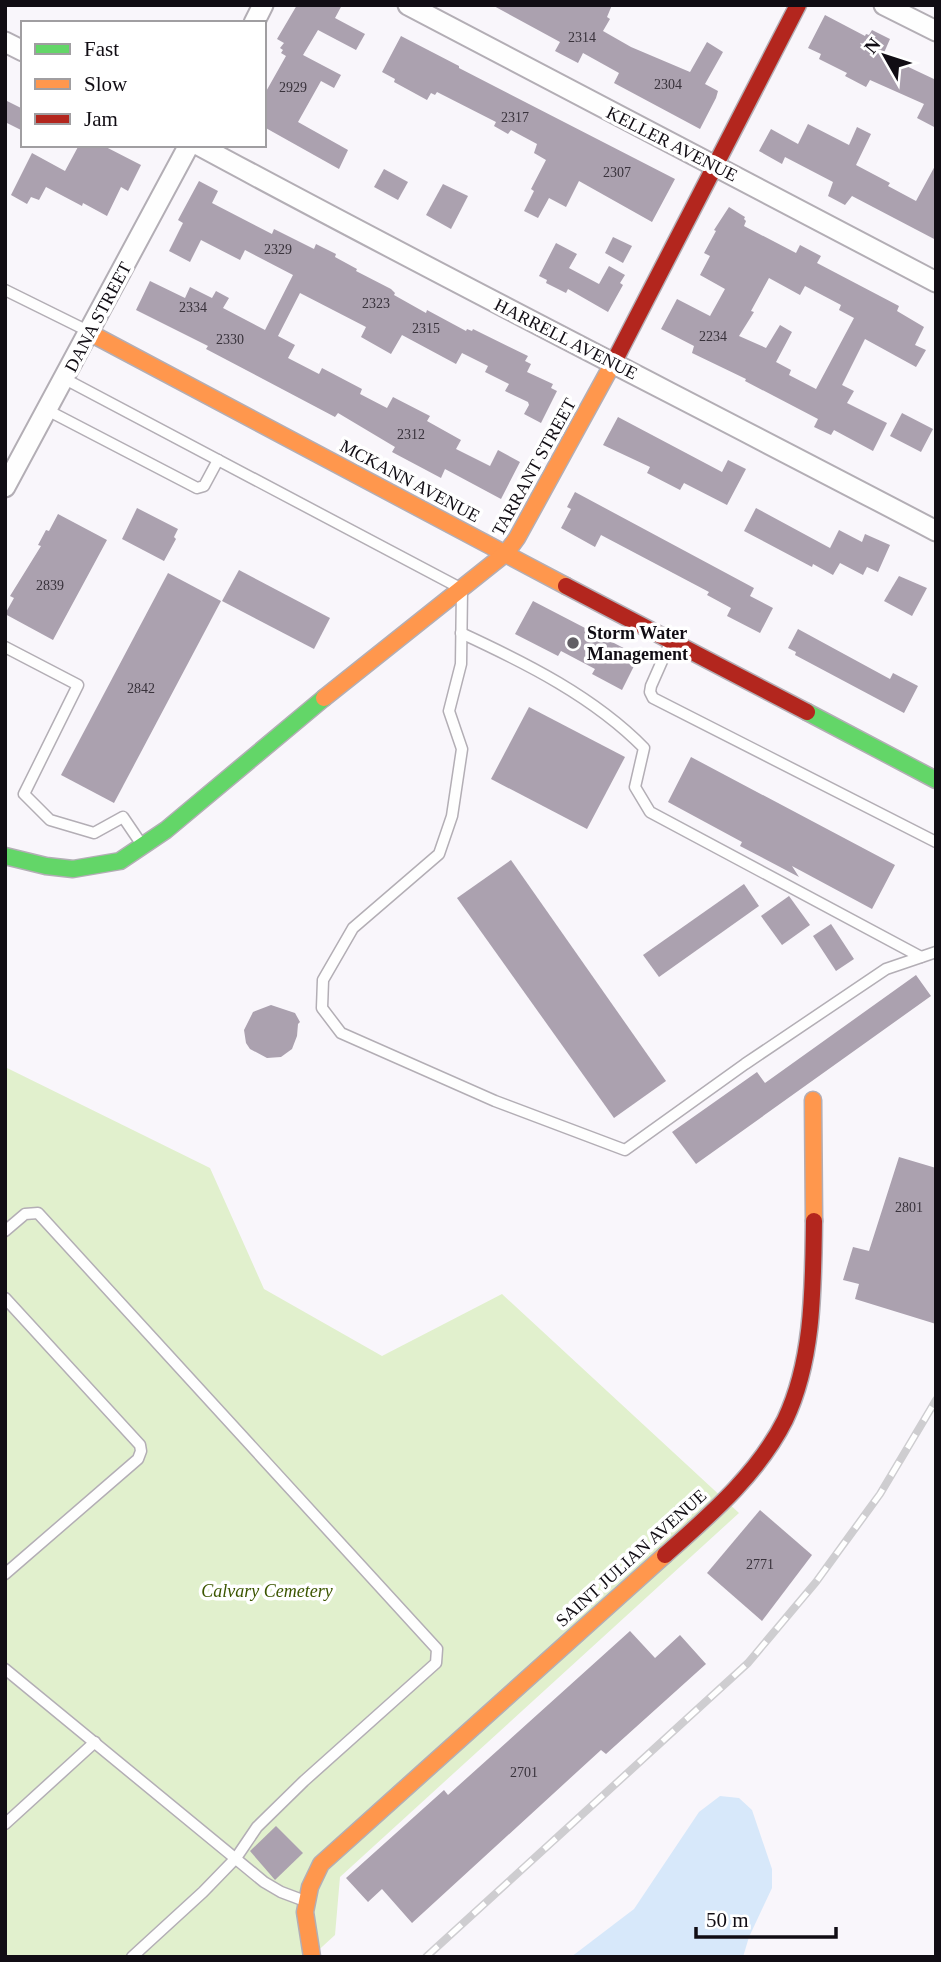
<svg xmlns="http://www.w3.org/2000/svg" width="941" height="1962" viewBox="0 0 941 1962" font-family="Georgia,serif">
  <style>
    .green { fill: #e1f0cd }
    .water { fill: #d7e8fa }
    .building { fill: #aba1af; fill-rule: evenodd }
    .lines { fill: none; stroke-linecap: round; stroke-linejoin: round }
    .lane-casing { stroke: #b3aeb5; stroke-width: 13 }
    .street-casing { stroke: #b3aeb5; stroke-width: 23 }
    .fast-casing { stroke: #b3aeb5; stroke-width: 19 }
    .slow-casing { stroke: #b3aeb5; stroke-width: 19 }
    .jam-casing { stroke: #b3aeb5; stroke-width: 19 }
    .lane { stroke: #fefefe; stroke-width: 10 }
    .street { stroke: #fefefe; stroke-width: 19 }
    .fast { stroke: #63d668; stroke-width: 16 }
    .slow { stroke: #ff974d; stroke-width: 16 }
    .jam { stroke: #b3261e; stroke-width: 16 }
    .rail-casing { stroke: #cecdd0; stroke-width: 8 }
    .rail { stroke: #fff; stroke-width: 5; stroke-dasharray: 16; stroke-linecap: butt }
    .poi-dot { fill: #625f65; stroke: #fff; stroke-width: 2.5 }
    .labels { text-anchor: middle; stroke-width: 7; stroke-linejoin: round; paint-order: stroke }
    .number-label { font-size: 14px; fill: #38323b }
    .street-label { font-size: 18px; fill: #110d14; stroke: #fff }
    .poi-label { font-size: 18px; font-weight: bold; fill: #110d14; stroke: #fff; text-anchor: start }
    .park-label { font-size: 18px; font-style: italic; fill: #3c5600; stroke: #fff }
  </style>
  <rect width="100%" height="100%" fill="#f9f6fb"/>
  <path class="green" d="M5,1067L210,1168L264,1289L382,1356L502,1294L739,1513L340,1877L335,1935L311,1957H5Z"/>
  <path class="water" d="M720,1796L739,1798L752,1810L772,1869V1888L749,1937L743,1957H571L634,1909L699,1812Z"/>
  <g class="building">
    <path d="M297,5H342L335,18L365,34L356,50L318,30L303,55L341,75L334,88L321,81L298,122L348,150L339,169L264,127V95L286,56L281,53L283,50L280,48L284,43L277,39Z"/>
    <path d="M492,5H612L607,17L610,19L603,31L631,47L690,72L707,42L723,52L705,84L718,91L716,98L700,129L614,83L619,73L583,53L578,63L555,51L560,42Z"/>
    <path d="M825,15L865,36L866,34L869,35L872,30L890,39L883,55L936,80V128L917,118L924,104L870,80L866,87L845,76L847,73L819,59L821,54L808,48Z"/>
    <path d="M401,36L459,66V68L675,179L652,222L579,181L566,207L549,198L538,218L524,211L534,191L531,189L546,160L534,153L537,144L511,130L508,134L494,126L496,122L437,92L435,95L431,93L427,100L394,82L395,79L382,72Z"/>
    <path d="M5,100L23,109V131L5,122Z"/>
    <path d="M808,124L849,145L857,127L871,134L856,165L890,183L888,186L916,201L936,164V240L852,196L845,205L828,196L833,182L785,157L782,164L759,151L771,129L798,144Z"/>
    <path d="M79,145H102L141,165L128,191L121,187L107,216L83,203L82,206L46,187L39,200L31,197L27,204L11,195L32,153L65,171Z"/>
    <path d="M384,169L408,182L398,200L374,187Z"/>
    <path d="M199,181L218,191L212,203L272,234L274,229L314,249L316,244L336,254L335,257L357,269L356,271L391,289L395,293L394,295L426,313L427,310L466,331L467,329L472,331L473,329L528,356L525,361L531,364L527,372L553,384L551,388L557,391L541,423L524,414L529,405L528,402L505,391L509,384L485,372L488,366L462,353L456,364L402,335L391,354L361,337L366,327L300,293L278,336L295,345L288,358L319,374L322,368L362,389L360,394L387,408L393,397L430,416L427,421L461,440L456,449L490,466L498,450L520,462L501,499L445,469L441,478L392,452L395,447L338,413L335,417L206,349L208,346L136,310L150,281L185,298L190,287L212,298L216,291L229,298L223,308L265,330L293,275L245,250L240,260L201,240L190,262L169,251L183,223L178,220Z"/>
    <path d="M443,184L468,196L451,229L426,215Z"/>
    <path d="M729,207L745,217L744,219L746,221L744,226L796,253L800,245L821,256L817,263L899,306L897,311L924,327L915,345L926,350L916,367L865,339L842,385L854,391L847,403L887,423L873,451L834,430L831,435L814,427L818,419L745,381L746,379L692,353L694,346L661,329L677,299L710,316L725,289L700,275L710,256L704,253L716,231L714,230ZM769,278L800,295L805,286L841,305L839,310L854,318L816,389L789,375L791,370L776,362L792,332L780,325L766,348L739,336L754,312L751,311Z"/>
    <path d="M613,237L632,246L623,263L605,253Z"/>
    <path d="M556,243L577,254L569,268L599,284L609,266L625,275L620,283L623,285L608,312L568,289L566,293L546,283L547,280L539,276Z"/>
    <path d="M902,413L933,429L921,452L890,436Z"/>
    <path d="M618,417L722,472L728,460L746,469L727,505L684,483L680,490L647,473L650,467L603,445Z"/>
    <path d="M575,492L754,588L750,596L773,608L760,633L727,616L731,608L707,595L709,592L601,535L595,547L561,528L571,509L567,507Z"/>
    <path d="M137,508L178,529L174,537L176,539L164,561L122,539Z"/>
    <path d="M756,508L830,548L839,530L862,542L865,534L890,545L878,572L867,567L863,575L840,563L833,575L813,564L812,567L744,531Z"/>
    <path d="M58,514L107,540L53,640L5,614L14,598L10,596L41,546L38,545L46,530L49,531Z"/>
    <path d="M239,570L330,618L314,649L222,601Z"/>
    <path d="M168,573L221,601L114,803L61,775Z"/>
    <path d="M899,576L927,588L912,616L884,601Z"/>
    <path d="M533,601L639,656L622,690L592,674L595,669L561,651L558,656L515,634Z"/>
    <path d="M798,629L890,679L893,673L918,686L904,713L795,655L796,652L788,648Z"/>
    <path d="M529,707L625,757L587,829L491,779Z"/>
    <path d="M691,757L895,865L872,909L792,866L799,877L740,846L742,842L668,802Z"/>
    <path d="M511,860L666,1081L614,1118L457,898Z"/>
    <path d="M744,884L759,906L659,977L643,955Z"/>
    <path d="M789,896L810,925L782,945L761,916Z"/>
    <path d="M831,924L854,959L836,971L813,936Z"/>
    <path d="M916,975L931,996L696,1164L672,1132L757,1072L765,1083Z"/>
    <path d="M271,1005L295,1013L300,1022L298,1024L297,1036L292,1049L281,1057L267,1058L250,1049L246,1043L244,1030L253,1012Z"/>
    <path d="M899,1157L936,1168V1324L855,1299L859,1284L843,1280L853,1247L869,1251Z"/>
    <path d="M760,1510L812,1555L762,1621L707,1573Z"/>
    <path d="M630,1631L655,1658L680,1635L706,1664L606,1754L601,1750L412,1923L382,1889L368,1902L346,1878L444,1790L448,1795Z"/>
    <path d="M276,1826L303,1853L275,1880L250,1851Z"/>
  </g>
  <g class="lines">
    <g class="lane-casing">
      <g id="lane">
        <path d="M5,290L90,332"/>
        <path d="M65,379L462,589L461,664L449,711L462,749L452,816L439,854L353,928L323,980L322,1008L341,1033L495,1101L625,1150L745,1064L886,969L936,952"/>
        <path d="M47,410L197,488L204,486L218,460"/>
        <path d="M461,633C526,663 594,697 644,748L635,787L650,812L921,957"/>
        <path d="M670,643L651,686L650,692L653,698L936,842"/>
        <path d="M5,647L78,685L24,794L50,820L94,833L123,817L142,845"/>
        <path d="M5,1231L25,1214L38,1213L437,1649L436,1663L304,1781L257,1827L236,1858L203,1892L132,1957"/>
        <path d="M5,1298L140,1445L141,1451L138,1459L5,1574"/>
        <path d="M5,1669L264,1882L281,1892L305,1901"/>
        <path d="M5,1824L95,1742"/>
      </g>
    </g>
    <g class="street-casing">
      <g id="street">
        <path d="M408,5L936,282"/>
        <path d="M884,5L936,31"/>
        <path d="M254,23L263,5"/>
        <path d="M5,42L23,51"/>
        <path d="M198,145C442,277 690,402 936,531"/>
        <path d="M5,487L189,145"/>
      </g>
    </g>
    <g class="fast-casing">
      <g id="fast">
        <path d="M807,712L936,780"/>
        <path d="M5,856L46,866L73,869L120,861L166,830L324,698"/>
      </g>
    </g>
    <g class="slow-casing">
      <g id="slow">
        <path d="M90,333C249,416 407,502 566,586"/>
        <path d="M324,698L506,553L517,538L618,354"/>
        <path d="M813,1100L814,1221"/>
        <path d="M312,1957L305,1912L310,1887L321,1864L665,1555"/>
      </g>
    </g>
    <g class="jam-casing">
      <g id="jam">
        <path d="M618,354L798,5"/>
        <path d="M566,586L807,712"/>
        <path d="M665,1555C710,1515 758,1474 785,1420C814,1359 813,1287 814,1221"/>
      </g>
    </g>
    <use href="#lane" class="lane"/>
    <use href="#street" class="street"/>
    <use href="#fast" class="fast"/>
    <use href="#slow" class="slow"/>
    <use href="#jam" class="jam"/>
    <g class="rail-casing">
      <path id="rail" d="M426,1957L748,1663L816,1582L880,1494L936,1400"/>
    </g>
    <use href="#rail" class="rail"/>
  </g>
  <circle class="poi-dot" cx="573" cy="643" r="7"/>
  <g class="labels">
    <g class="number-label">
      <text x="582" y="42">2314</text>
      <text x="668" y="89">2304</text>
      <text x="293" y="92">2929</text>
      <text x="515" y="122">2317</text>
      <text x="617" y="177">2307</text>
      <text x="278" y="254">2329</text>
      <text x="376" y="308">2323</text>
      <text x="193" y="312">2334</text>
      <text x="426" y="333">2315</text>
      <text x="713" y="341">2234</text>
      <text x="230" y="344">2330</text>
      <text x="411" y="439">2312</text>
      <text x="50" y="590">2839</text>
      <text x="141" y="693">2842</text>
      <text x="909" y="1212">2801</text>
      <text x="760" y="1569">2771</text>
      <text x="524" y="1777">2701</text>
    </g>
    <g class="street-label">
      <text transform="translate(672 144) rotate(27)" y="6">KELLER AVENUE</text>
      <text transform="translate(98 317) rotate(-62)" y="6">DANA STREET</text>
      <text transform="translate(566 339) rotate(27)" y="6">HARRELL AVENUE</text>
      <text transform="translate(534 467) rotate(-61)" y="6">TARRANT STREET</text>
      <text transform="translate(410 481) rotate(28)" y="6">MCKANN AVENUE</text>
      <text transform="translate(631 1558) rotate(-42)" y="6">SAINT JULIAN AVENUE</text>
    </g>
    <g class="poi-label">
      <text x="587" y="639">Storm Water<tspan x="587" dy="21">Management</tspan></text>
    </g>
    <g class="park-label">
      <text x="267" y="1597">Calvary Cemetery</text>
    </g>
  </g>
  <rect width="941" height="1962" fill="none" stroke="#110d14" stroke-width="14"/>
  <rect x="21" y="21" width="245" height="126" fill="#ffffff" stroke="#a09ea1" stroke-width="2"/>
  <rect x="35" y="44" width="35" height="10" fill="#63d668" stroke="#a09ea1" stroke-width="2"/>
  <text x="84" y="56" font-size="21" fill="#110d14">Fast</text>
  <rect x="35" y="79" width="35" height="10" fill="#ff974d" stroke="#a09ea1" stroke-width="2"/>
  <text x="84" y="91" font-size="21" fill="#110d14">Slow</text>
  <rect x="35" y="114" width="35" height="10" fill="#b3261e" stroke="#a09ea1" stroke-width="2"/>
  <text x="84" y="126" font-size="21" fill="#110d14">Jam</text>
  <g transform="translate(885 56) rotate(309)" stroke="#ffffff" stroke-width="5" paint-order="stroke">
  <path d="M0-5L12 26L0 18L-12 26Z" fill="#110d14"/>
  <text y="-10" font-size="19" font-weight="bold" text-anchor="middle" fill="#110d14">N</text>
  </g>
  <path d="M696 1927v10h140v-10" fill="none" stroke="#110d14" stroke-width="3.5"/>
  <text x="706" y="1927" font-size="21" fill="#110d14" stroke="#ffffff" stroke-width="5" paint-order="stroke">50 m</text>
</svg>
